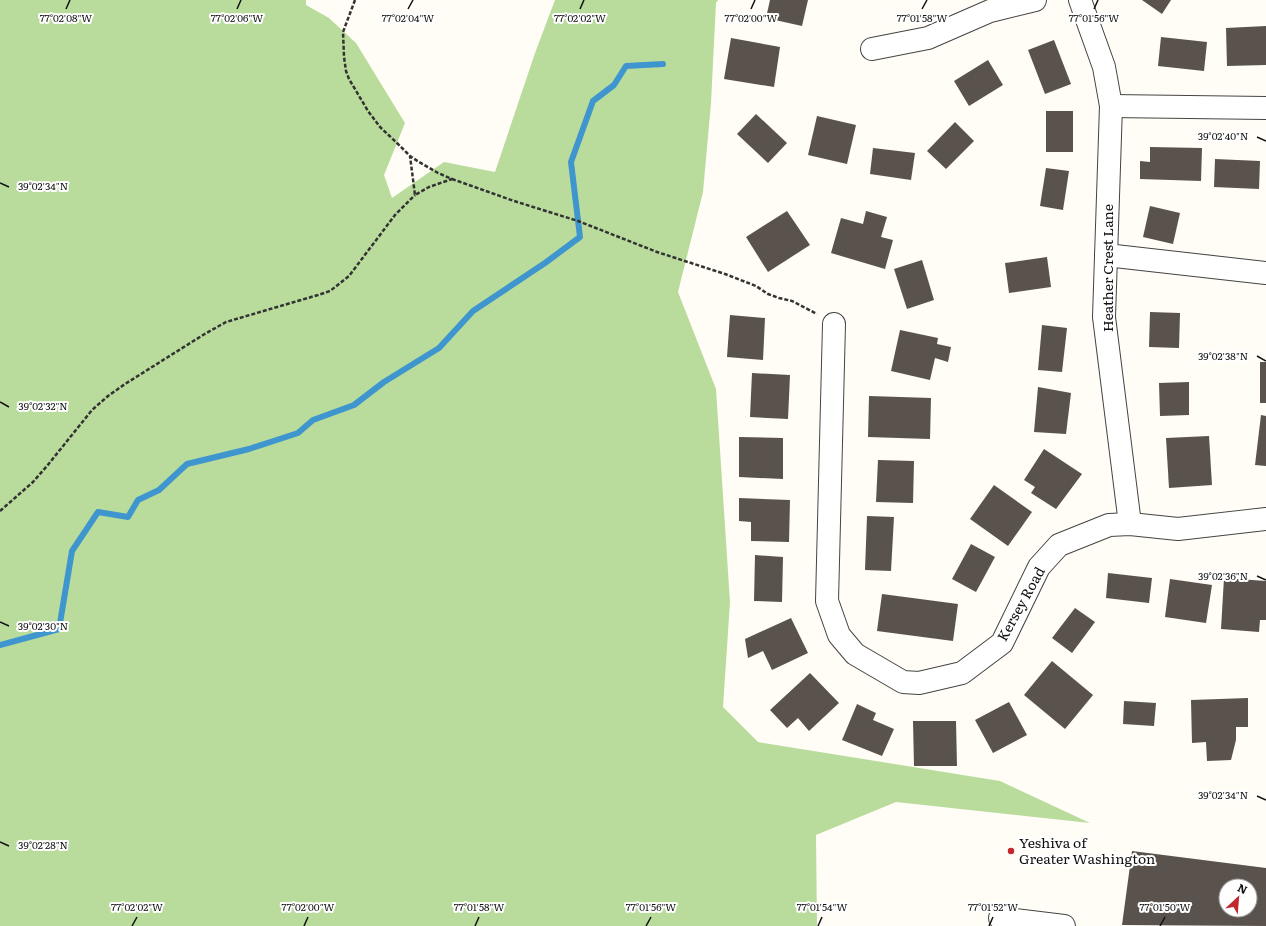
<svg xmlns="http://www.w3.org/2000/svg" width="1266" height="926" viewBox="0 0 1266 926" font-family="Literata,serif">
  <style>
    .forest { fill: #b9dc9c }
    .lines { fill: none; stroke-linecap: round; stroke-linejoin: round }
    .stream { stroke: #3f96cf; stroke-width: 6 }
    .building { fill: #5a524d; fill-rule: evenodd }
    .minor-casing { stroke: #444; stroke-width: 24 }
    .path { stroke: #333; stroke-width: 2.5; stroke-dasharray: 4 2; stroke-linecap: butt }
    .minor { stroke: #fff; stroke-width: 22 }
    .ticks { fill: none; stroke: #111; stroke-width: 1.5 }
    .poi-dot { fill: #c4262e; stroke: #fff; stroke-width: 1.5 }
    .labels { text-anchor: middle; stroke-width: 4; stroke-linejoin: round; paint-order: stroke }
    .street-label { font-size: 14px; fill: #111; stroke: #fff }
    .poi-label { font-size: 14px; fill: #111; stroke: #fff; text-anchor: start }
    .ticks-label { font-size: 10px; text-anchor: middle; fill: #111; stroke: #fff; stroke-width: 4; stroke-linejoin: round; paint-order: stroke }
  </style>
  <rect width="100%" height="100%" fill="#fffdf5"/>
  <path class="forest" d="M0,0H306V5L329,18L356,43L405,123L384,175L392,198L444,162L495,172L535,53L555,0H718L716,3L711,103L703,192L678,292L716,389L730,602L723,707L758,742L1000,781L1090,823L896,802L816,835L817,926H0Z"/>
  <g class="lines">
    <path class="stream" d="M0,645L59,629L72,551L98,512L128,517L138,500L159,490L187,464L249,449L298,433L313,420L354,405L384,382L439,348L473,311L545,263L580,237L571,162L593,101L614,85L626,66L663,64"/>
  </g>
  <g class="building">
    <path d="M770,0H808L802,26L766,18Z"/>
    <path d="M1142,0H1171L1162,14Z"/>
    <path d="M1266,26V65L1227,66L1226,28Z"/>
    <path d="M1161,37L1207,42L1204,71L1158,66Z"/>
    <path d="M731,38L780,47L774,87L724,79Z"/>
    <path d="M1054,40L1071,84L1045,94L1028,50Z"/>
    <path d="M988,60L1003,85L969,106L954,81Z"/>
    <rect x="1046" y="111" width="27" height="41"/>
    <path d="M756,114L787,143L768,163L737,134Z"/>
    <path d="M817,116L856,125L847,164L808,155Z"/>
    <path d="M955,122L974,141L946,169L927,151Z"/>
    <path d="M1150,147L1202,148L1201,181L1140,179V161L1150,162Z"/>
    <path d="M873,148L915,153L911,180L870,174Z"/>
    <path d="M1215,159L1260,161L1259,189L1214,187Z"/>
    <path d="M1046,168L1069,171L1063,210L1040,206Z"/>
    <path d="M1150,206L1180,213L1173,244L1143,237Z"/>
    <path d="M787,211L810,245L768,272L746,237Z"/>
    <path d="M866,211L887,217L881,237L893,240L885,269L831,253L841,218L863,224Z"/>
    <path d="M1047,257L1051,287L1009,293L1005,263Z"/>
    <path d="M922,260L934,300L907,309L894,269Z"/>
    <path d="M1150,312L1180,313L1179,348L1149,347Z"/>
    <path d="M730,315L765,318L763,360L727,357Z"/>
    <path d="M1042,325L1067,328L1062,372L1038,370Z"/>
    <path d="M900,330L938,338L937,344L951,347L948,362L935,358L930,380L891,371Z"/>
    <rect x="1260" y="362" width="6" height="41"/>
    <path d="M752,373L790,375L788,419L750,417Z"/>
    <path d="M1189,382V415L1160,416L1159,383Z"/>
    <path d="M1038,387L1071,393L1066,434L1034,432Z"/>
    <path d="M869,396L931,398L930,439L868,437Z"/>
    <path d="M1261,415L1266,416V466L1255,465Z"/>
    <path d="M1209,436L1212,485L1169,488L1166,438Z"/>
    <path d="M739,437L783,438V479L739,477Z"/>
    <path d="M1044,449L1082,474L1056,509L1031,493L1035,487L1024,480Z"/>
    <path d="M878,460L914,461L913,503L876,502Z"/>
    <path d="M994,485L1032,512L1008,546L970,519Z"/>
    <path d="M739,498L790,500L789,542L751,541V522L739,521Z"/>
    <path d="M867,516L894,517L891,571L865,570Z"/>
    <path d="M971,544L995,557L976,592L952,579Z"/>
    <path d="M755,555L783,557L782,602L754,601Z"/>
    <path d="M1108,573L1152,578L1149,603L1106,598Z"/>
    <path d="M1224,578L1266,581V620H1260L1259,632L1221,629Z"/>
    <path d="M1170,579L1212,585L1206,623L1165,617Z"/>
    <path d="M882,594L958,604L953,641L877,631Z"/>
    <path d="M1075,608L1095,622L1072,653L1052,638Z"/>
    <path d="M791,618L808,653L772,670L763,651L748,658L745,639Z"/>
    <path d="M1052,661L1093,695L1065,729L1024,695Z"/>
    <path d="M810,673L839,703L809,731L798,718L787,728L770,710Z"/>
    <path d="M1248,698V727H1236V740L1231,760L1207,761L1206,742L1192,743L1191,700Z"/>
    <path d="M1124,701L1156,703L1154,726L1123,724Z"/>
    <path d="M1009,702L1027,735L993,753L975,720Z"/>
    <path d="M857,704L876,713L873,720L894,729L882,756L842,740Z"/>
    <path d="M913,721H956L957,766H914Z"/>
    <path d="M1132,851L1266,868V926L1122,925ZM1226,886H1250V910H1226Z"/>
  </g>
  <g class="lines">
    <g class="minor-casing">
      <g id="minor">
        <path d="M1080,0L1104,67L1111,106L1104,317L1130,524"/>
        <path d="M872,49L928,38L990,11L1035,0"/>
        <path d="M1111,106L1266,108"/>
        <path d="M1106,255L1266,273"/>
        <path d="M834,324L827,601L839,635L855,654L903,682L919,683L962,673L1002,643L1039,567L1059,545L1109,525L1130,524L1178,529L1266,519"/>
        <path d="M1000,918L1064,926"/>
      </g>
    </g>
    <g class="path">
      <path d="M355,0L343,32L344,57L346,71L349,79L368,111L380,127L397,143L410,156L419,162L438,173L452,179L429,187L415,195L410,156"/>
      <path d="M452,179L514,201L578,221L657,252L725,274L756,286L768,294L779,298L792,301L817,314"/>
      <path d="M0,511L33,482L47,466L92,410L108,396L125,384L203,335L226,322L318,295L330,291L349,276L395,215L415,195"/>
    </g>
    <use href="#minor" class="minor"/>
  </g>
  <path class="ticks" d="M66,9L70,0M237,9L241,0M408,9L413,0M580,9L584,0M751,9L755,0M922,9L927,0M1094,9L1098,0M1257,137L1266,141M0,183L9,187M1257,356L1266,361M0,402L9,407M1257,576L1266,580M0,622L9,626M1257,796L1266,800M0,842L9,846M132,926L137,917M304,926L308,917M475,926L479,917M646,926L651,917M818,926L822,917M989,926L993,917M1160,926L1165,917"/>
  <circle class="poi-dot" cx="1011" cy="851" r="4"/>
  <g class="labels">
    <g class="street-label">
      <text transform="translate(1108 268) rotate(-90)" y="5">Heather Crest Lane</text>
      <text transform="translate(1021 604) rotate(-61)" y="5">Kersey Road</text>
    </g>
    <g class="poi-label">
      <text x="1019" y="848">Yeshiva of<tspan x="1019" dy="16">Greater Washington</tspan></text>
    </g>
  </g>
  <g class="ticks-label">
    <text x="66" y="22">77°02'08"W</text>
    <text x="237" y="22">77°02'06"W</text>
    <text x="408" y="22">77°02'04"W</text>
    <text x="580" y="22">77°02'02"W</text>
    <text x="751" y="22">77°02'00"W</text>
    <text x="922" y="22">77°01'58"W</text>
    <text x="1094" y="22">77°01'56"W</text>
    <text x="1223" y="140">39°02'40"N</text>
    <text x="43" y="190">39°02'34"N</text>
    <text x="1223" y="360">39°02'38"N</text>
    <text x="43" y="410">39°02'32"N</text>
    <text x="1223" y="580">39°02'36"N</text>
    <text x="43" y="630">39°02'30"N</text>
    <text x="1223" y="799">39°02'34"N</text>
    <text x="43" y="849">39°02'28"N</text>
    <text x="137" y="911">77°02'02"W</text>
    <text x="308" y="911">77°02'00"W</text>
    <text x="479" y="911">77°01'58"W</text>
    <text x="651" y="911">77°01'56"W</text>
    <text x="822" y="911">77°01'54"W</text>
    <text x="993" y="911">77°01'52"W</text>
    <text x="1165" y="911">77°01'50"W</text>
  </g>
  <g transform="translate(1238 898) rotate(26)"><circle r="19" fill="#ffffff" stroke="#a0a0a0"/>
  <path d="M0-3L7 15L0 10L-7 15Z" fill="#c4262e"/>
  <text y="-6" font-size="11" font-weight="bold" text-anchor="middle" fill="#111111">N</text>
  </g>
</svg>
